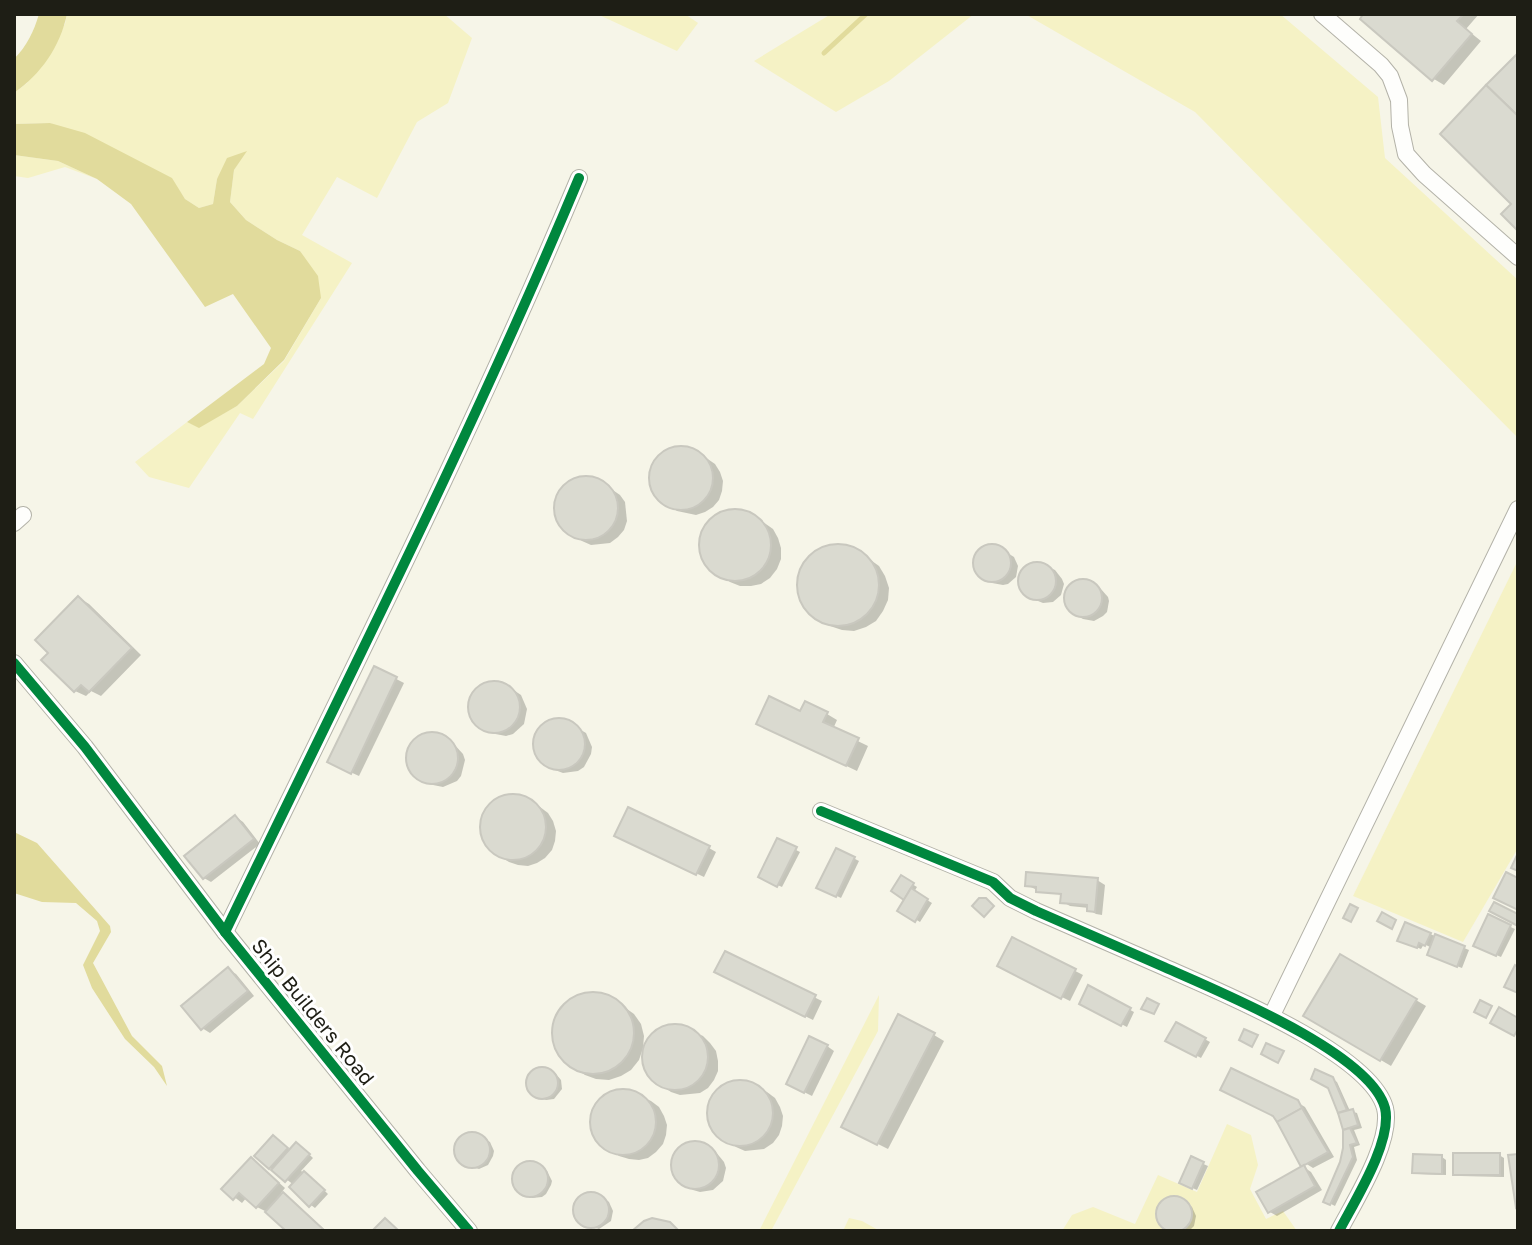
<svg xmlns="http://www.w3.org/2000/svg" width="1532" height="1245" viewBox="0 0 1532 1245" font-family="'Golos Text',sans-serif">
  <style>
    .green { fill: #f5f2c5 }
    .water { fill: #e1db9c }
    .shadow { fill: #0003 }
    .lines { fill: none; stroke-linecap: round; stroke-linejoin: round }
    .stream { stroke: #e1db9c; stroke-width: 5 }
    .building { fill: #dadad0; stroke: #c9c8bf; stroke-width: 2 }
    .minor-casing { stroke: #b3b2a8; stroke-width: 18 }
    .minor { stroke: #fefefc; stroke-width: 16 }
    .cycleway-casing { stroke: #fff; stroke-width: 15 }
    .cycleway { stroke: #00873e; stroke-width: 10 }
    .labels { text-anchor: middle; stroke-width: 6; stroke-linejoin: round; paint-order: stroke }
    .street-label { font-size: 20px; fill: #1e1e15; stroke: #fff }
  </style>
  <rect width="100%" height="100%" fill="#f6f5e8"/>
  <g class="green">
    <path d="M67,14H444L472,38L448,103L417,122L377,198L337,177L302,235L352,263L253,419L240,413L189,488L149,477L135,462L187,422L199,427L237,406L284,361L321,298L300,251L277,240L246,220L230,202L234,170L246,151L217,179L213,204L199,208L185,199L171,178L50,123L14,124V93L27,83L65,24Z"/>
    <path d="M597,14H685L698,23L677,51Z"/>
    <path d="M831,14H974L889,81L836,112L754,61Z"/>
    <path d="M1025,14H1280L1378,97L1385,158L1518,280V438L1195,112Z"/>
    <path d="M14,155L58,161L97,179L65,167L28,178L14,176Z"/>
    <path d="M1518,560V848L1463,942L1353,896Z"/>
    <path d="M879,995L878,1031L771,1231H759Z"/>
    <path d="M1227,1124L1251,1135L1258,1165L1250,1189L1266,1219L1283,1211L1297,1231H1062L1072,1215L1093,1207L1135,1224L1158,1175L1197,1192Z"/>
    <path d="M849,1218L862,1221L880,1231H843Z"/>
  </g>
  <g class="water">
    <path d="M39,14H67C60,47 41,74 14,93V59C27,46 34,31 39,14Z"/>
    <path d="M50,123L85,133L172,178L185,199L199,208L213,204L217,179L227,158L247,151L234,170L230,202L246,220L277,240L300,251L318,276L321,298L284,360L237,406L199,428L187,422L264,364L271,348L233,294L205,307L131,204L97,179L58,161L14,155V124Z"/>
    <path d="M14,832L37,843L110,926L111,932L93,963L132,1036L162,1066L167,1086L154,1067L125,1039L92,988L83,965L100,931L97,921L76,903L42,902L14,893Z"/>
  </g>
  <g class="shadow">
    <path d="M1366,14H1479L1466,29L1481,41L1444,85L1434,79Z"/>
    <path d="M677,447L696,451L715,464L720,472L723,481L722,491L719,500L713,507L705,512L696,515L677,511L658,498L653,490L650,481L651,472L654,463L660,455Z"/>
    <path d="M583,478L601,482L620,495L625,502L627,521L624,530L618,537L610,543L591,545L582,541L563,529L558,521L555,511L559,493L565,486L573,480Z"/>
    <path d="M732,511H742L753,515L773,529L778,538L781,548V559L777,569L770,578L761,584L751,586H740L730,582L710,568L704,559L701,549L702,538L705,528L712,520L721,514Z"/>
    <path d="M834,546L846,547L858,551L879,566L885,576L889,588L888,600L883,611L876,621L866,627L854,631L842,630L830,626L809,612L802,601L799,589L800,577L804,566L812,556L822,549Z"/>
    <path d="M996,546L1014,557L1018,566L1016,577L1008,584L1003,585L992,583L984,578L977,570L976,560L981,550L985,548Z"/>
    <path d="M1041,564L1055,570L1062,579L1064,584L1061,595L1053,602L1043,603L1038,601L1029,596L1021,588L1020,583L1022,572L1030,565Z"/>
    <path d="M1087,581L1100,588L1108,597L1109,601L1107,612L1103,616L1094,621L1083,619L1074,614L1067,605L1066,600L1068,590L1076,582Z"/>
    <path d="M79,598L89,604L141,655L101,696L91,691L86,696L75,691L44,660L51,653Z"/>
    <path d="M375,668L404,683L359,776L337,766Z"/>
    <path d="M491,682L506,686L515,691L521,695L527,709L524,724L513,734L506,736L490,733L482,728L472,717L470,709L473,694L478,689Z"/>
    <path d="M827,714L837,720L833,729L868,746L857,771L769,729Z"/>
    <path d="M556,720H564L586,733L592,747L591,754L584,767L578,771L563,773L555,770L541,760L537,754L535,739L543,726Z"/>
    <path d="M429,734L444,737L452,742L463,754L465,760L461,776L457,781L443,787L428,784L420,779L414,775L407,761L411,746L415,740Z"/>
    <path d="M509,796H519L540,807L548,813L553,821L556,831L555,841L552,850L545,858L537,863L528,866L518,865L509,862L489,849L484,840L481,831L482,821L485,812L492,804L500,799Z"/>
    <path d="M236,817L243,822L260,844L211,882L204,878Z"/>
    <path d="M624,839L709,848L716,852L704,877Z"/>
    <path d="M778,841L800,852L782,887L760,877Z"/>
    <path d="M837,850L859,861L841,898L819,887Z"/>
    <path d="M902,878L917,887L914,892L932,903L920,922L900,910L907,899Z"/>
    <path d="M1097,880L1105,885L1102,915L1096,914L1089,910V908L1070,906L1063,902V896L1045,894L1071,897V893L1040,890L1043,893L1027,885Z"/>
    <path d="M1489,917L1515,929L1501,957L1480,948Z"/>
    <path d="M1430,934L1469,950L1462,968L1433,957L1432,948L1424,944L1421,949L1404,942Z"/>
    <path d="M1013,939L1083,975L1070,1001L1007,970Z"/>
    <path d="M726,954L822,1001L813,1020L724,976Z"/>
    <path d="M1341,956L1426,1006L1391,1066L1306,1016Z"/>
    <path d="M228,970L236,974L254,996L210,1033L202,1028Z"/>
    <path d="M1089,988L1134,1012L1127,1027L1081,1003Z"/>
    <path d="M589,994L601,995L613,999L634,1014L641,1024L644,1036L643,1048L639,1060L631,1070L621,1076L609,1080L596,1079L585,1075L563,1060L557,1050L553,1038L554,1026L559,1014L566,1004L577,997Z"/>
    <path d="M1177,1024L1210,1042L1201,1058L1168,1040Z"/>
    <path d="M672,1026H682L703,1036L710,1043L716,1051L718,1061V1071L714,1080L708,1088L700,1093L680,1095L671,1092L652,1079L646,1070L644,1061V1051L648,1042L654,1034L662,1028Z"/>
    <path d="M934,1035L944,1041L888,1149L854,1132Z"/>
    <path d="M827,1046L834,1051L812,1096L796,1088Z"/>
    <path d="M541,1069L555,1073L561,1080L562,1089L554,1099L546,1100L532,1092L528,1084L533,1072Z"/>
    <path d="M1332,1079L1337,1082L1350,1111L1357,1113L1362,1128L1354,1130L1360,1145L1354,1147L1357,1160L1335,1206L1325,1201L1342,1163L1345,1130L1330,1087Z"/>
    <path d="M736,1081L746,1082L767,1092L775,1098L780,1107L783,1116L782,1126L779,1135L773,1143L764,1149L745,1151L736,1147L716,1134L711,1126L708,1116L709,1106L712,1097L719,1089L727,1084Z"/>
    <path d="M620,1090L630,1091L651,1101L659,1107L664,1116L667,1125L666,1135L663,1144L656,1152L648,1158L639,1160L629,1159L619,1156L600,1143L594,1135L592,1125L593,1115L596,1106L602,1098L611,1093Z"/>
    <path d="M1297,1102L1305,1107L1334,1157L1313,1168L1305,1163V1166L1302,1165Z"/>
    <path d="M470,1134H475L490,1142L494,1151L493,1156L488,1165L479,1169L464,1164L460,1161L456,1151L458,1141Z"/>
    <path d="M278,1140L291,1152L301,1147L313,1158L301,1171L309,1176L328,1194L315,1208L311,1205L294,1185L270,1167Z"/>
    <path d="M700,1144L715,1151L724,1162L726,1168L723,1181L713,1190L700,1192L693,1190L685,1185L675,1174L674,1168L677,1155L687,1146Z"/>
    <path d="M1499,1155L1504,1158V1177L1460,1176L1455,1174Z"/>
    <path d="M1442,1157L1446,1160V1175L1419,1174L1414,1172Z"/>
    <path d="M251,1159L258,1164L285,1188L281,1193L291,1199L326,1231H289L266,1210L265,1211L257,1207L247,1197L242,1203L224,1189Z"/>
    <path d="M1192,1159L1208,1166L1197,1190L1186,1185Z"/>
    <path d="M528,1163H533L547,1171L552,1181L551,1185L546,1194L542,1197L532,1198L518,1190L513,1180L514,1176L519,1167Z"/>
    <path d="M1305,1168L1311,1172L1322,1190L1277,1216L1270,1212Z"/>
    <path d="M590,1194L605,1199L609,1202L613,1211L611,1221L599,1229L583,1224L579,1221L575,1211V1206L580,1198Z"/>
    <path d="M1177,1199L1192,1207L1196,1216L1194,1226L1189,1231H1171L1162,1226L1158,1216V1212L1163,1203Z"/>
  </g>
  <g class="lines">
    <path class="stream" d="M824,53L866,14"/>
  </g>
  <g class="building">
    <path d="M1363,14H1464L1457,21L1472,34L1432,81L1360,19Z"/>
    <path d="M1518,53V116L1486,85Z"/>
    <path d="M1486,85L1518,116V231L1501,214L1511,204L1440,134Z"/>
    <circle cx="681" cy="478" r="32"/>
    <circle cx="586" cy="508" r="32"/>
    <circle cx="735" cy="545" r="36"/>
    <circle cx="992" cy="563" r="19"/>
    <circle cx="838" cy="585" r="41"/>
    <circle cx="1037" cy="581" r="19"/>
    <circle cx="1083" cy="598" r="19"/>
    <path d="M78,596L132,648L89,692L81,685L74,692L41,660L48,653L35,640Z"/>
    <path d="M374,666L397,677L351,774L327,762Z"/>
    <circle cx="494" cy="707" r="26"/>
    <path d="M769,696L800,711L805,701L828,712L823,722L859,738L846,766L756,724Z"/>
    <circle cx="559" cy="744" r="26"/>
    <circle cx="432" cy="758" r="26"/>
    <circle cx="513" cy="827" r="33"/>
    <path d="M628,807L710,846L696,875L614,836Z"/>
    <path d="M235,815L254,839L203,879L184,856Z"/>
    <path d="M777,838L797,847L777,887L758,877Z"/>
    <path d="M836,848L855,857L836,897L816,888Z"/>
    <path d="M1518,853V871L1511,868Z"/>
    <path d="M1026,872L1098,878L1095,912L1087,911V905L1060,903L1061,894L1036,892V887L1025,886Z"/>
    <path d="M1506,872L1518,878V910L1493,898Z"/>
    <path d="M901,875L914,883L904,900L891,891Z"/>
    <path d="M911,888L928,899L915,922L897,911Z"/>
    <path d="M979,898H986L994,906L984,917L972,906Z"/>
    <path d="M1494,902L1518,914V926L1489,911Z"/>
    <path d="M1350,904L1358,908L1351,922L1343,918Z"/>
    <path d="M1382,912L1396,920L1392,929L1377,921Z"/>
    <path d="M1488,914L1511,925L1496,956L1473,946Z"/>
    <path d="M1405,922L1431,933L1425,946L1419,943L1417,948L1397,941Z"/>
    <path d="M1435,934L1465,946L1457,967L1427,955Z"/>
    <path d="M1012,937L1076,969L1061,999L997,966Z"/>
    <path d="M725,951L816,995L805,1017L714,972Z"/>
    <path d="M1340,954L1417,999L1380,1061L1303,1016Z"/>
    <path d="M1515,965L1518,967V993L1504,987Z"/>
    <path d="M228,967L248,991L201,1030L181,1006Z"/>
    <path d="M1088,985L1131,1008L1121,1026L1079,1004Z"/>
    <circle cx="593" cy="1033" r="41"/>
    <path d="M1147,998L1159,1004L1154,1014L1141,1009Z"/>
    <path d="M1480,1000L1492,1006L1486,1018L1474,1012Z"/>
    <path d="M1499,1007L1518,1018V1029L1514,1036L1490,1023Z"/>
    <path d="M898,1014L935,1033L877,1145L841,1127Z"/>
    <path d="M1176,1022L1206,1038L1196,1057L1165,1041Z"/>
    <circle cx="675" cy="1057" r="33"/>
    <path d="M1244,1029L1258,1035L1252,1047L1239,1040Z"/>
    <path d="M809,1036L828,1045L804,1093L786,1084Z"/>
    <path d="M1266,1043L1284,1051L1278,1063L1261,1054Z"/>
    <circle cx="542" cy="1083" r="16"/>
    <path d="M1231,1068L1298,1100L1302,1108L1277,1122L1273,1116L1220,1090Z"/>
    <path d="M1315,1069L1333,1077L1347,1110L1338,1113L1328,1088L1311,1079Z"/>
    <circle cx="740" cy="1113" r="33"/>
    <circle cx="623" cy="1122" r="33"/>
    <path d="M1302,1108L1328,1152L1301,1167L1277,1122Z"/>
    <path d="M1353,1109L1358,1125L1343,1130L1338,1113Z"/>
    <path d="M1350,1128L1357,1143L1350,1145L1353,1157L1330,1205L1323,1202L1340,1162L1343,1148V1130Z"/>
    <circle cx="472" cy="1150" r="18"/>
    <path d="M273,1135L288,1148L269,1169L254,1156Z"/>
    <circle cx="695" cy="1165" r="24"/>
    <path d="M296,1142L310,1154L285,1182L271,1170Z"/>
    <rect x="1453" y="1153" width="47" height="22"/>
    <path d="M1413,1154L1442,1155V1174L1412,1173Z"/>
    <path d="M1518,1154V1207L1516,1208L1508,1155Z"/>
    <path d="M1191,1156L1204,1162L1192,1189L1179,1183Z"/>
    <path d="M251,1157L279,1183L256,1208L239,1193L233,1200L221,1189Z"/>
    <circle cx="530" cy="1179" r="18"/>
    <path d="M1304,1165L1315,1186L1268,1213L1256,1192Z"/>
    <path d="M304,1171L325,1190L309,1207L289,1187Z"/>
    <circle cx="591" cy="1210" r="18"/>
    <path d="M283,1192L325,1231H286L265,1212Z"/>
    <circle cx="1174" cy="1214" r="18"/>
    <path d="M385,1218L399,1231H372Z"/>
    <path d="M652,1218L670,1222L679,1231H632L644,1221Z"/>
  </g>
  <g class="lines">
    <g class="minor-casing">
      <g id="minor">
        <path d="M1322,14L1381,65L1390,76L1399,100L1400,126L1406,154L1424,174L1518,257"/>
        <path d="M14,523L23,515"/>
        <path d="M14,663L85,747L225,932L418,1171L469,1231"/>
        <path d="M821,811L993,882L1010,898L1036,911C1079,930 1121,948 1164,967C1215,990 1370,1052 1385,1108C1393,1141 1354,1202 1339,1231"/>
        <path d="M225,932C346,682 472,434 579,178"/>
        <path d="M1272,1015L1518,509"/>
      </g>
    </g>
    <use href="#minor" class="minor"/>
    <g class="cycleway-casing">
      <g id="cycleway">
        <path d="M14,663L85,747L225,932L418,1171L469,1231"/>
        <path d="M821,811L993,882L1010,898L1036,911C1079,930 1121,948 1164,967C1215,990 1370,1052 1385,1108C1393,1141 1354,1202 1339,1231"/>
        <path d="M225,932C346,682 472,434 579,178"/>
      </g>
    </g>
    <use href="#cycleway" class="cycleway"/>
  </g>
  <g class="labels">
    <g class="street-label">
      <text transform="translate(313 1012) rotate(51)" y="7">Ship Builders Road</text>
    </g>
  </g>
  <rect width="1532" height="1245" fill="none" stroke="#1e1e15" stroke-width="32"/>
</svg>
